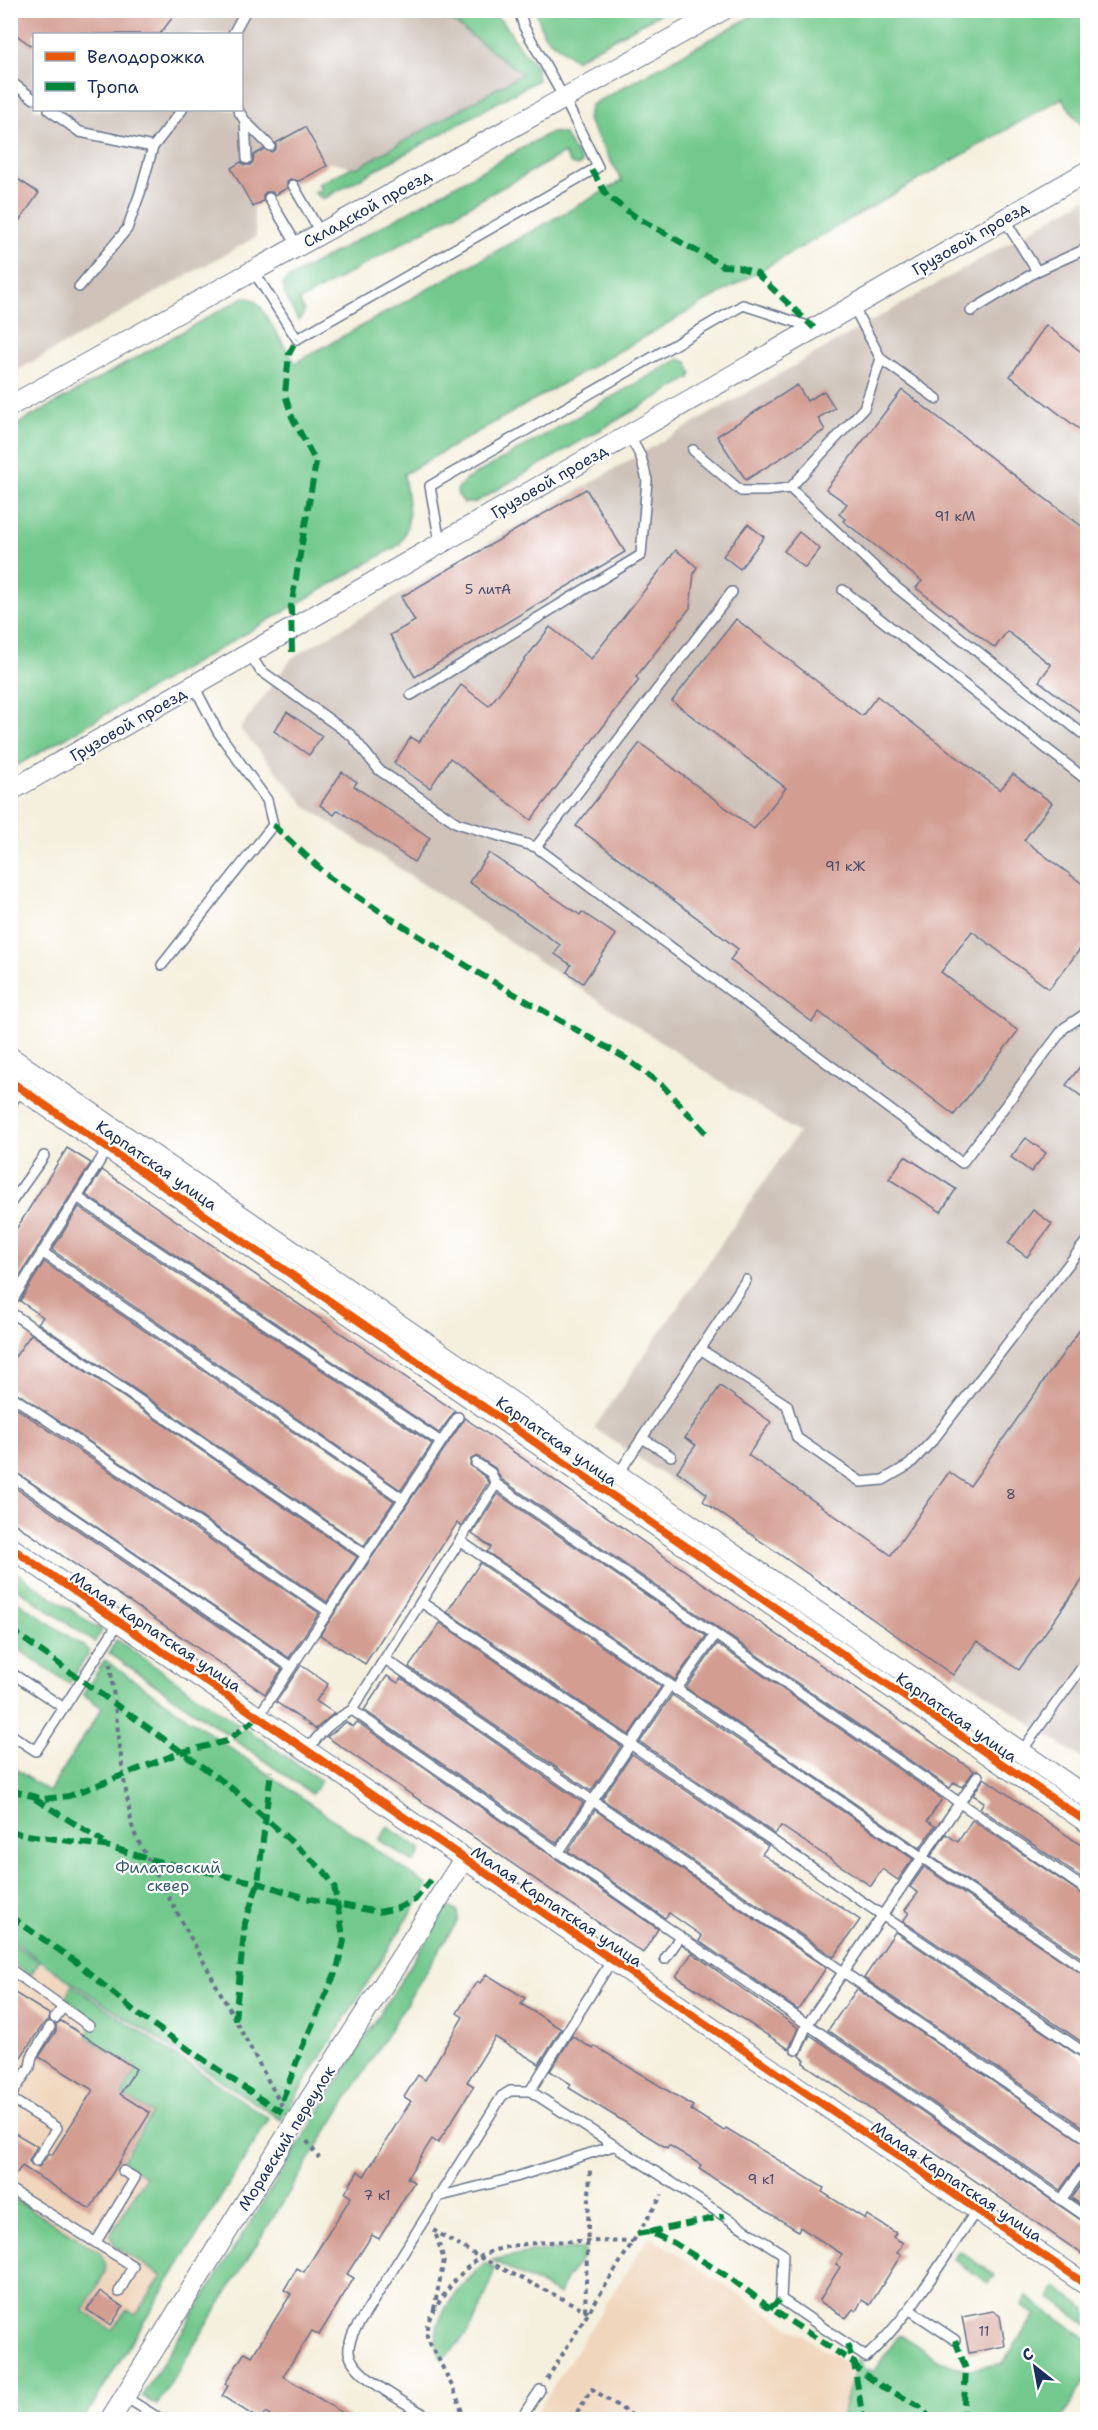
<svg xmlns="http://www.w3.org/2000/svg" width="1098" height="2430" viewBox="0 0 1098 2430" font-family="'Shantell Sans',sans-serif">
  <style>
    .built { fill: #f0d6bc }
    .industrial { fill: #cec2b9; fill-rule: evenodd }
    .green { fill: #73c98d; stroke: #477c76; stroke-width: 1.5 }
    .building { fill: #d39d92 }
    .lines { fill: none; stroke-linecap: round; stroke-linejoin: round }
    .service-casing { stroke: #67738b; stroke-width: 12 }
    .minor-casing { stroke: #67738b; stroke-width: 22 }
    .path { stroke: #67738b; stroke-width: 4; stroke-dasharray: 4.5 4.5; stroke-linecap: butt }
    .service { stroke: #fff; stroke-width: 9 }
    .minor { stroke: #fff; stroke-width: 20 }
    .quiet { stroke: #00873e; stroke-width: 6; stroke-dasharray: 12 6; stroke-linecap: butt }
    .cycleway-casing { stroke: #fff; stroke-width: 11 }
    .cycleway { stroke: #e8590c; stroke-width: 8 }
    .labels { text-anchor: middle; stroke-width: 4.5; stroke-linejoin: round; paint-order: stroke }
    .number-label { font-size: 14px; fill: #494a6b }
    .street-label { font-size: 16px; fill: #1b2f5e; stroke: #fff }
    .park-label { font-size: 16px; fill: #355d6c; stroke: #fff }
  </style>
  <rect width="100%" height="100%" fill="#fff"/>
  <filter id="ink" filterUnits="userSpaceOnUse"><feTurbulence type="fractalNoise" baseFrequency=".0167" numOctaves="2"/><feDisplacementMap in="SourceGraphic" scale="12" xChannelSelector="R" yChannelSelector="G"/><feConvolveMatrix kernelMatrix="1 2 1 2 8 2 1 2 1" color-interpolation-filters="sRGB"/></filter>
  <filter id="wash" filterUnits="userSpaceOnUse"><feTurbulence type="fractalNoise" baseFrequency=".008" numOctaves="4" result="noise"/><feDisplacementMap in="SourceGraphic" scale="24" xChannelSelector="R" yChannelSelector="G"/><feGaussianBlur stdDeviation="1.35" result="paint"/><feColorMatrix in="noise" values="0 0 0 0 0 0 0 0 0 0 0 0 0 0 0 0 0 1.4 0 .05"/><feComposite in="paint" operator="in"/></filter>
  <g filter="url(#wash)">
    <rect width="100%" height="100%" fill="#f5f0de"/>
    <g class="built">
      <path d="M10,1942L269,2119L84,2419H11Z"/>
      <path d="M649,2236L849,2365L857,2419L532,2420Z"/>
    </g>
    <g class="industrial">
      <path d="M11,11H439L522,74L357,168L331,162L253,207L256,237L11,374ZM34,34H242V110H34Z"/>
      <path d="M1087,198V1762L594,1428L798,1133L308,808L240,729L293,657L652,447Z"/>
    </g>
    <g class="green">
      <path d="M439,11H485L488,19L495,17L493,11L495,16L505,24L517,44L536,66L538,80L323,199L314,192L322,191L318,184L352,167L357,168L522,74Z"/>
      <path d="M536,11V10L665,11L575,60L544,35Z"/>
      <path d="M761,11H1087V129L1077,120L1062,98L404,474C407,502 415,519 399,545L11,769V428L244,297L254,300L260,306L295,363L622,181L587,119L591,105Z"/>
      <path d="M551,132L564,134L582,163L577,166L571,164L564,153L299,301L304,310L302,318L298,320L285,295L283,283L287,279Z"/>
      <path d="M679,359L687,362L692,374L690,378L474,503H464L457,493L458,488L465,480Z"/>
      <path d="M10,1568L102,1631L94,1642L11,1584Z"/>
      <path d="M10,1596L90,1651L69,1684L11,1644Z"/>
      <path d="M116,1640H117L239,1725L227,1734L109,1653Z"/>
      <path d="M105,1660L428,1886L281,2120L56,1972L11,1939V1766L49,1792L102,1708L83,1694Z"/>
      <path d="M245,1728L321,1781L312,1794L232,1738Z"/>
      <path d="M388,1827L422,1850L414,1862L379,1840Z"/>
      <path d="M451,1908L458,1912V1920L157,2405L142,2396L445,1910Z"/>
      <path d="M11,1942L39,1962L30,1976L11,1962Z"/>
      <path d="M72,1985L269,2119L84,2419L11,2420V2197L98,2251C104,2258 107,2263 105,2272L84,2311L112,2330L127,2310L136,2314L162,2276L116,2247L110,2236L146,2176L122,2162L152,2113L122,2094L137,2068L86,2037L96,2021L65,1998Z"/>
      <path d="M584,2249V2256L566,2279L560,2295L492,2260L536,2251Z"/>
      <path d="M959,2251L995,2275L989,2284L953,2259Z"/>
      <path d="M484,2263L495,2268C481,2308 476,2331 442,2359C421,2322 461,2288 484,2263Z"/>
      <path d="M1056,2287L1087,2309V2325L1050,2298Z"/>
      <path d="M1027,2297L1087,2339V2377L1061,2419L844,2420L841,2417L858,2358L866,2372L868,2369L873,2372L900,2334C919,2346 945,2369 969,2369C980,2369 992,2365 1003,2363L1035,2315L1022,2306Z"/>
    </g>
    <g id="blocks">
      <g class="building">
        <path d="M19,10H178L160,34H34V48L10,30V21Z"/>
        <path d="M305,127L327,166L299,181L290,179L287,182V188L275,195L272,192H266L263,195V201L253,207L231,168L241,162L244,165H250L253,162L254,155L264,149L272,152L276,148V143Z"/>
        <path d="M10,174L39,193L10,234Z"/>
        <path d="M1046,325L1088,357V436L1010,376Z"/>
        <path d="M797,385L807,401L824,391L835,408L818,418L825,430L746,480L717,436Z"/>
        <path d="M902,390L1088,531V718L1039,681L1051,665L1007,631L995,648L916,588L922,581L843,521L845,519L839,514L847,504L826,489Z"/>
        <path d="M586,489L625,552L415,677L390,635L415,621L401,597Z"/>
        <path d="M748,524L764,537L740,569L723,556Z"/>
        <path d="M799,532L820,549L805,568L784,551Z"/>
        <path d="M676,550L697,567L694,573L690,608L636,677L639,680L531,820L450,758L430,788L394,763L411,737L419,742L461,685L489,706L550,627L591,659Z"/>
        <path d="M736,619L862,716L877,696L1000,790L1013,774L1052,803L1024,840L1088,888V939L1049,989L972,931L941,972L1018,1031L954,1115L819,1012L812,1022L730,960L738,949L576,826L640,743L754,829L786,788L672,701Z"/>
        <path d="M287,712L322,736L309,755L274,731Z"/>
        <path d="M342,772L357,782L354,786L430,838L414,862L338,810L334,815L320,805Z"/>
        <path d="M489,853L580,915L582,912L616,935L583,983L567,972L571,965L555,954L560,945L469,882Z"/>
        <path d="M1088,1056V1101L1066,1085Z"/>
        <path d="M1026,1138L1046,1153L1031,1172L1011,1157Z"/>
        <path d="M67,1148L91,1163L10,1291V1239Z"/>
        <path d="M905,1156L956,1189L941,1212L889,1179Z"/>
        <path d="M102,1170L455,1411L439,1433L86,1195Z"/>
        <path d="M79,1207L432,1444L401,1490L52,1250Z"/>
        <path d="M1033,1210L1052,1224L1027,1257L1008,1243Z"/>
        <path d="M44,1262L394,1501L364,1546L38,1323L43,1317L20,1301Z"/>
        <path d="M1088,1318V1572L1019,1670L977,1641L953,1675L703,1501L707,1494L677,1471L696,1445L685,1438L720,1386L771,1422L748,1455L891,1555L949,1472L970,1486Z"/>
        <path d="M31,1334L357,1557L327,1602L10,1388V1364Z"/>
        <path d="M10,1404L319,1613L289,1658L10,1468Z"/>
        <path d="M465,1418L466,1419L974,1771L962,1787L954,1782L950,1788L501,1479L495,1468L477,1456L471,1459L470,1465L486,1478L488,1483L461,1526L457,1523L365,1664L320,1635Z"/>
        <path d="M10,1484L282,1669L265,1694L10,1520Z"/>
        <path d="M498,1494L706,1636L675,1680L487,1552L491,1547L472,1534Z"/>
        <path d="M480,1563L661,1687L629,1735L447,1612Z"/>
        <path d="M440,1623L621,1746L591,1791L409,1667Z"/>
        <path d="M717,1644L942,1799L927,1821L935,1826L920,1848L686,1688Z"/>
        <path d="M301,1665L328,1684L316,1701L334,1713L316,1729L276,1702Z"/>
        <path d="M387,1676L398,1683L401,1678L583,1803L557,1843L364,1710Z"/>
        <path d="M672,1695L913,1859L898,1880L882,1869L871,1886L781,1826L775,1834L640,1742Z"/>
        <path d="M346,1722L353,1727L357,1722L658,1929L643,1953L327,1737Z"/>
        <path d="M632,1754L768,1846L762,1854L860,1920L834,1957L602,1799Z"/>
        <path d="M984,1778L1088,1850V1882L980,1808L984,1802L973,1795Z"/>
        <path d="M595,1810L826,1968L798,2010L699,1941L702,1936L669,1913L665,1918L568,1851Z"/>
        <path d="M972,1820L1088,1898V1962L931,1856L946,1834L958,1842Z"/>
        <path d="M924,1867L1088,1978V2046L903,1921L909,1913L905,1910L918,1893L910,1887Z"/>
        <path d="M895,1932L1088,2062V2130L864,1978Z"/>
        <path d="M692,1953L798,2028L789,2049L676,1976Z"/>
        <path d="M486,1974L525,1998L521,2004L561,2029L539,2064L495,2037L467,2082L474,2086L438,2143L432,2139L407,2178L414,2182L379,2239L372,2235L347,2274L354,2278L319,2335L312,2331L283,2376L354,2420H277L265,2413L260,2420L222,2396L228,2386L225,2384L245,2352L252,2356L291,2294L284,2290L297,2268L304,2272L351,2197L345,2193L358,2171L364,2176L411,2101L404,2097L418,2075L425,2080L463,2017L457,2013L477,1981L480,1983Z"/>
        <path d="M857,1989L1088,2146V2155L1083,2158L1060,2190L828,2030Z"/>
        <path d="M10,1990L49,2014V2020L44,2023L10,2073Z"/>
        <path d="M61,2021L136,2069L120,2094L150,2113L90,2209L22,2166L10,2182V2130L37,2146L29,2161L32,2166L39,2167L49,2153L52,2155L93,2090L39,2057L56,2031V2024Z"/>
        <path d="M810,2035L1088,2225V2258L803,2063L805,2060L800,2056Z"/>
        <path d="M572,2036L593,2049L595,2046L693,2106L691,2110L724,2131L726,2128L824,2188L822,2192L865,2219L867,2215L896,2233L893,2237L903,2243L897,2253L901,2255L870,2305L862,2300L856,2311L853,2309L846,2318L819,2301L840,2267L836,2264L842,2254L800,2227L798,2231L737,2193L699,2169L701,2165L669,2145L667,2148L569,2088L571,2084L550,2071Z"/>
        <path d="M1088,2174V2209L1071,2198Z"/>
        <path d="M100,2291L123,2307L111,2325L87,2310Z"/>
        <path d="M993,2311L1000,2316L1005,2346L969,2353L962,2317Z"/>
      </g>
    </g>
  </g>
  <g filter="url(#ink)">
    <use href="#blocks" fill-opacity="0" stroke="#67738b" stroke-width="1.5"/>
    <g class="lines">
      <g class="service-casing">
        <g id="service">
          <path d="M233,34L246,10"/>
          <path d="M10,81L34,99"/>
          <path d="M49,110L80,132L153,147"/>
          <path d="M238,110L245,121"/>
          <path d="M247,159L245,121L270,146"/>
          <path d="M293,185L321,234"/>
          <path d="M269,198L298,247"/>
          <path d="M1004,219L1037,271"/>
          <path d="M254,272L297,339L598,167L564,98L524,27L519,10"/>
          <path d="M79,287L127,229L140,193L153,147L182,110"/>
          <path d="M853,306L881,359L864,408L790,488L897,588L1088,738"/>
          <path d="M971,311L1037,271L1088,248"/>
          <path d="M881,359L937,399"/>
          <path d="M693,450L741,491H765L790,488"/>
          <path d="M440,543L430,486L743,305L811,327"/>
          <path d="M843,590L1088,781"/>
          <path d="M250,654L260,670L352,736L379,770L457,823L536,847L962,1163L1064,1028L1088,1012"/>
          <path d="M411,695L641,555L647,480L641,457L629,435"/>
          <path d="M536,847L732,592"/>
          <path d="M162,965L273,825L267,800L218,732L194,686"/>
          <path d="M10,1105L22,1089"/>
          <path d="M77,1197L441,1442"/>
          <path d="M10,1204L44,1156"/>
          <path d="M42,1252L403,1499"/>
          <path d="M10,1304L108,1148"/>
          <path d="M10,1312L366,1555"/>
          <path d="M700,1349L787,1405L797,1438L861,1482L883,1480L909,1465L933,1440L1088,1239"/>
          <path d="M10,1395L328,1611"/>
          <path d="M642,1438L671,1456"/>
          <path d="M476,1463L491,1473L496,1484L1088,1891"/>
          <path d="M10,1475L291,1667"/>
          <path d="M617,1476L746,1280"/>
          <path d="M460,1541L1088,1971"/>
          <path d="M421,1602L1088,2055"/>
          <path d="M385,1659L1088,2139"/>
          <path d="M10,1672L64,1708"/>
          <path d="M676,1690L715,1635"/>
          <path d="M352,1710L1088,2218"/>
          <path d="M258,1717L458,1417"/>
          <path d="M10,1734L36,1751L119,1622"/>
          <path d="M307,1751C320,1732 332,1721 352,1710L496,1484"/>
          <path d="M1021,1752L1088,1659"/>
          <path d="M558,1853L670,1685"/>
          <path d="M665,1959L680,1937"/>
          <path d="M10,1969L89,2026"/>
          <path d="M55,2018L63,2007"/>
          <path d="M796,2050L807,2025L978,1776"/>
          <path d="M530,2091L612,1960"/>
          <path d="M10,2097L30,2067L32,2056L50,2027"/>
          <path d="M10,2098L57,2128L36,2161"/>
          <path d="M10,2189L133,2266L119,2292"/>
          <path d="M437,2197L516,2177L613,2146"/>
          <path d="M1061,2200L1088,2162"/>
          <path d="M96,2242L135,2178L123,2171"/>
          <path d="M910,2310L955,2340"/>
          <path d="M125,2397L162,2420"/>
          <path d="M433,2420C412,2406 352,2377 349,2352C348,2345 351,2339 353,2333L502,2096L510,2091H530L783,2254L781,2299L866,2357C912,2315 941,2261 977,2210"/>
          <path d="M520,2420L540,2390"/>
        </g>
      </g>
      <g class="minor-casing">
        <g id="minor">
          <path d="M10,406L723,10"/>
          <path d="M10,791L1088,171"/>
          <path d="M10,1057L1088,1798"/>
          <path d="M10,1081L1088,1823"/>
          <path d="M10,1547L1088,2286"/>
          <path d="M110,2420L294,2124L464,1859"/>
        </g>
      </g>
      <g class="path">
        <path d="M110,1664L123,1774L132,1826L136,1837L282,2106"/>
        <path d="M307,2141L319,2158"/>
        <path d="M433,2230L479,2257L589,2312"/>
        <path d="M434,2309L444,2260L435,2232"/>
        <path d="M585,2310L590,2169"/>
        <path d="M547,2379L662,2195"/>
        <path d="M463,2420C462,2402 447,2377 439,2360C436,2353 429,2344 427,2336C425,2321 434,2310 442,2298C451,2284 465,2268 479,2258C506,2237 598,2241 633,2242"/>
        <path d="M572,2420L592,2389L639,2420"/>
      </g>
      <use href="#service" class="service"/>
      <use href="#minor" class="minor"/>
      <g class="quiet">
        <path d="M592,170L607,196L636,217L723,266L738,267L756,273L814,328"/>
        <path d="M292,652L291,607L316,462L292,417L285,394L289,354L297,339"/>
        <path d="M273,825L330,878L387,916L480,974L627,1059L663,1086L707,1134"/>
        <path d="M10,1629L228,1785L324,1871L334,1886L344,1941L337,1969L301,2050L281,2104"/>
        <path d="M10,1790L43,1799L69,1796L182,1752L227,1741L258,1717"/>
        <path d="M35,1799L104,1842"/>
        <path d="M10,1830L20,1834L111,1847L148,1859L258,1883L306,1898L378,1912L398,1908L415,1900L431,1880"/>
        <path d="M10,1916L76,1962L139,2015L259,2098L285,2114"/>
        <path d="M235,2020L245,1923L258,1883L271,1771"/>
        <path d="M649,2232L724,2216"/>
        <path d="M637,2234L649,2232L674,2243L733,2280L770,2308L854,2363L863,2420"/>
        <path d="M770,2308L781,2299"/>
        <path d="M955,2340L966,2369L963,2420"/>
        <path d="M847,2344L854,2363L859,2370L881,2386L919,2406L932,2420"/>
      </g>
      <g class="cycleway-casing">
        <g id="cycleway">
          <path d="M10,1081L1088,1823"/>
          <path d="M10,1547L1088,2286"/>
        </g>
      </g>
      <use href="#cycleway" class="cycleway"/>
    </g>
  </g>
  <g class="labels">
    <g class="number-label">
      <text x="955" y="521">91 кМ</text>
      <text x="488" y="594">5 литА</text>
      <text x="845" y="871">91 кЖ</text>
      <text x="1011" y="1499">8</text>
      <text x="761" y="2184">9 к1</text>
      <text x="377" y="2200">7 к1</text>
      <text x="984" y="2336">11</text>
    </g>
    <g class="street-label">
      <text transform="translate(367 208) rotate(-29)" y="6">Складской проезд</text>
      <text transform="translate(970 238) rotate(-30)" y="6">Грузовой проезд</text>
      <text transform="translate(549 481) rotate(-30)" y="6">Грузовой проезд</text>
      <text transform="translate(128 724) rotate(-30)" y="6">Грузовой проезд</text>
      <text transform="translate(157 1165) rotate(35)" y="6">Карпатская улица</text>
      <text transform="translate(557 1441) rotate(35)" y="6">Карпатская улица</text>
      <text transform="translate(156 1631) rotate(34)" y="6">Малая Карпатская улица</text>
      <text transform="translate(957 1717) rotate(35)" y="6">Карпатская улица</text>
      <text transform="translate(557 1906) rotate(34)" y="6">Малая Карпатская улица</text>
      <text transform="translate(286 2138) rotate(-58)" y="6">Моравский переулок</text>
      <text transform="translate(957 2181) rotate(34)" y="6">Малая Карпатская улица</text>
    </g>
    <g class="park-label">
      <text x="168" y="1873">Филатовский<tspan x="168" dy="18">сквер</tspan></text>
    </g>
  </g>
  <rect width="1098" height="2430" fill="none" stroke="#fff" stroke-width="36"/>
  <rect x="33" y="33" width="210" height="78" fill="#ffffff" stroke="#a4acbf" stroke-width="1.5"/>
  <rect x="45" y="52" width="30" height="9" fill="#e8590c" stroke="#a4acbf" stroke-width="1.5"/>
  <text x="87" y="63" font-size="18" fill="#1b2f5e">Велодорожка</text>
  <rect x="45" y="82" width="30" height="9" fill="#00873e" stroke="#a4acbf" stroke-width="1.5"/>
  <text x="87" y="93" font-size="18" fill="#1b2f5e">Тропа</text>
  <g transform="translate(1035 2367) rotate(329)" stroke="#ffffff" stroke-width="4.5" paint-order="stroke">
  <path d="M0-4.5L10 22L0 15L-10 22Z" fill="#1b2f5e"/>
  <text y="-9" font-size="16" font-weight="bold" text-anchor="middle" fill="#1b2f5e">С</text>
  </g>
</svg>
